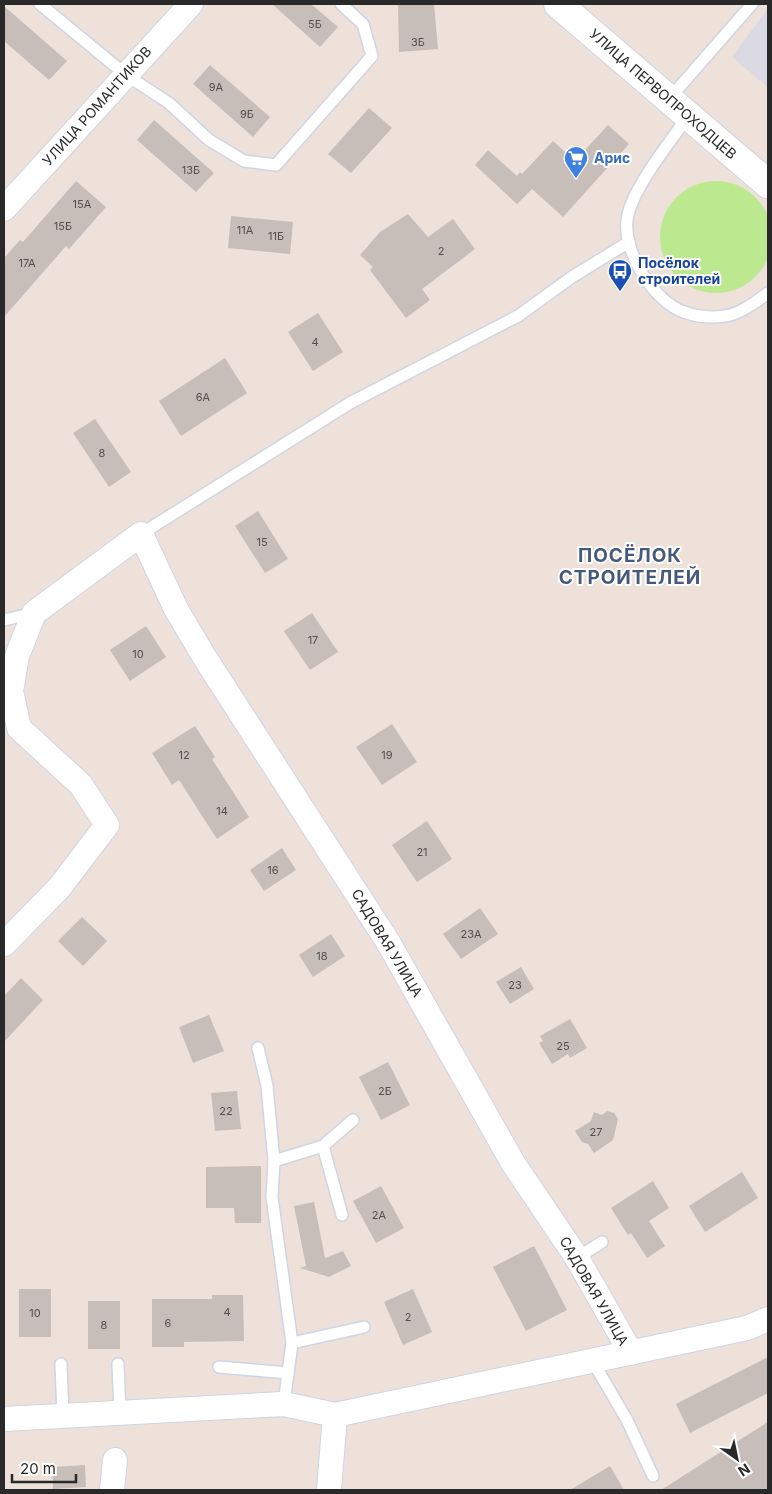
<svg xmlns="http://www.w3.org/2000/svg" width="772" height="1494" viewBox="0 0 772 1494" font-family="Inter,sans-serif">
  <style>
    .industrial { fill: #dbdae4 }
    .green { fill: #bce98f }
    .building { fill: #c8beb9 }
    .lines { fill: none; stroke-linecap: round; stroke-linejoin: round }
    .service-casing { stroke: #ced5e3; stroke-width: 14 }
    .minor-casing { stroke: #ced5e3; stroke-width: 26 }
    .tertiary-casing { stroke: #ced5e3; stroke-width: 30 }
    .service { stroke: #fff; stroke-width: 11 }
    .minor { stroke: #fff; stroke-width: 24 }
    .tertiary { stroke: #fff; stroke-width: 28 }
    .labels { text-anchor: middle; stroke-width: 4; stroke-linejoin: round; paint-order: stroke }
    .number-label { font-size: 11px; fill: #514e4d }
    .street-label { font-size: 14px; fill: #292929; stroke: #fff }
    .shop-label { font-size: 14px; font-weight: bold; fill: #366cbe; stroke: #fff; text-anchor: start }
    .transit-label { font-size: 14px; font-weight: bold; fill: #164399; stroke: #fff; text-anchor: start }
    .district-label { font-size: 19px; font-weight: bold; letter-spacing: 1px; fill: #45587d; stroke: #fff }
  </style>
  <rect width="100%" height="100%" fill="#ede1d9"/>
  <path class="industrial" d="M768,8V87L732,57Z"/>
  <circle class="green" cx="716" cy="237" r="56"/>
  <g class="building">
    <path d="M272,4H311L338,27L320,47Z"/>
    <path d="M398,4H434L438,49L399,52Z"/>
    <path d="M4,6L67,61L49,80L4,41Z"/>
    <path d="M210,65L270,117L253,137L193,84Z"/>
    <path d="M369,108L392,128L351,173L328,154Z"/>
    <path d="M154,120L214,173L196,192L137,140Z"/>
    <path d="M608,125L629,144L563,217L532,189L517,204L475,165L488,150L517,176L520,172L522,174L553,141L575,161Z"/>
    <path d="M76,181L106,207L69,249L66,246L4,317V258L20,240L23,242Z"/>
    <path d="M408,214L428,237L453,219L475,249L422,289L430,300L406,318L370,270L373,267L360,255L380,232Z"/>
    <path d="M231,216L293,222L290,254L228,248Z"/>
    <path d="M318,313L343,352L313,371L288,332Z"/>
    <path d="M225,358L247,393L181,436L159,401Z"/>
    <path d="M95,419L131,472L109,487L73,433Z"/>
    <path d="M258,511L288,559L265,573L235,526Z"/>
    <path d="M312,613L338,652L310,670L284,631Z"/>
    <path d="M146,626L166,657L130,681L110,650Z"/>
    <path d="M392,724L417,762L382,785L356,747Z"/>
    <path d="M195,726L215,757L212,759L249,817L217,839L179,780L172,785L152,753Z"/>
    <path d="M427,821L452,859L417,882L392,845Z"/>
    <path d="M282,848L296,870L264,891L250,870Z"/>
    <path d="M480,908L498,934L461,959L443,934Z"/>
    <path d="M82,917L107,941L83,966L58,941Z"/>
    <path d="M331,934L345,956L313,977L299,955Z"/>
    <path d="M521,967L534,989L510,1004L496,982Z"/>
    <path d="M21,978L43,1000L4,1042V996Z"/>
    <path d="M209,1015L224,1051L193,1063L179,1027Z"/>
    <path d="M570,1019L587,1048L570,1058L568,1054L552,1064L539,1043L543,1041L540,1036Z"/>
    <path d="M388,1062L410,1105L381,1120L359,1077Z"/>
    <path d="M237,1091L241,1129L215,1131L211,1093Z"/>
    <path d="M607,1111L614,1113L618,1119L613,1140L594,1153L588,1144L582,1142L575,1131L591,1121L594,1112L602,1115Z"/>
    <path d="M261,1166V1223H235L234,1208H206V1167Z"/>
    <path d="M742,1172L758,1198L705,1232L689,1206Z"/>
    <path d="M653,1181L669,1208L649,1221L665,1246L647,1258L631,1233L628,1235L611,1208Z"/>
    <path d="M381,1186L404,1228L376,1243L353,1201Z"/>
    <path d="M314,1202L325,1258L343,1251L351,1266L329,1277L300,1268L306,1266L294,1206Z"/>
    <path d="M534,1246L567,1310L526,1331L493,1267Z"/>
    <rect x="19" y="1289" width="32" height="48"/>
    <path d="M413,1289L432,1332L403,1345L384,1302Z"/>
    <path d="M212,1295H243L244,1341L184,1342V1347H152V1299H212Z"/>
    <rect x="88" y="1301" width="32" height="48"/>
    <path d="M768,1357V1393L690,1433L676,1404Z"/>
    <path d="M768,1422V1490H661Z"/>
    <path d="M85,1465L86,1487L53,1489L52,1467Z"/>
    <path d="M610,1466L624,1490H570Z"/>
  </g>
  <g class="lines">
    <g class="service-casing">
      <g id="service">
        <path d="M40,4L126,75L169,103L209,140L244,161L276,165L372,56L363,24L341,4"/>
        <path d="M669,99L752,4"/>
        <path d="M689,115C671,141 631,189 627,220C623,252 654,302 684,312C697,317 711,318 725,316C740,314 756,302 768,293"/>
        <path d="M141,534L350,403L518,316L572,277L629,242"/>
        <path d="M4,620L34,613"/>
        <path d="M258,1048L267,1086L274,1161"/>
        <path d="M323,1146L353,1120"/>
        <path d="M577,1258L602,1242"/>
        <path d="M292,1343L364,1327"/>
        <path d="M593,1362L627,1420L653,1476"/>
        <path d="M61,1364L63,1416"/>
        <path d="M118,1364L120,1413"/>
        <path d="M219,1367L288,1373"/>
        <path d="M284,1404L292,1343L272,1197L274,1161L323,1146L342,1215"/>
      </g>
    </g>
    <g class="minor-casing">
      <g id="minor">
        <path d="M4,209L191,4"/>
        <path d="M4,944L59,888L107,825L81,785L19,728L11,691L17,656L34,613L141,534L176,609L205,658L388,942L513,1163L577,1258L631,1353"/>
        <path d="M4,1419L284,1404L335,1415L747,1328L768,1319"/>
        <path d="M112,1490L115,1460"/>
        <path d="M329,1490L335,1415"/>
      </g>
    </g>
    <g class="tertiary-casing">
      <path id="tertiary" d="M558,4L768,184"/>
    </g>
    <use href="#service" class="service"/>
    <use href="#minor" class="minor"/>
    <use href="#tertiary" class="tertiary"/>
  </g>
  <defs>
    <g id="supermarket-pin" transform="scale(1.25)"><path d="M0 17L-7.5 6A9.5 9.5 0 1 1 7.5 6Z" fill="#3f7fe0" stroke="#fff"/><path d="M-6-5.5h2.5l.6 2H6L4.5 2H-2.5L-4.4-4H-6ZM-1.5 3.2a1.3 1.3 0 1 0 .1 0ZM3 3.2a1.3 1.3 0 1 0 .1 0Z" fill="#fff"/></g>
    <g id="bus-pin" transform="scale(1.25)"><path d="M0 17L-7.5 6A9.5 9.5 0 1 1 7.5 6Z" fill="#1a4fb4" stroke="#fff"/><path d="M-5-6H5V4H4V6H2V4H-2V6H-4V4H-5ZM-3.5-4V0h7V-4ZM-3.5 1.2v1.5H-2V1.2ZM2 1.2v1.5H3.5V1.2Z" fill="#fff"/></g>
  </defs>
  <g fill-rule="evenodd">
    <use href="#supermarket-pin" x="576" y="158"/>
    <use href="#bus-pin" x="620" y="271"/>
  </g>
  <g class="labels">
    <g class="number-label">
      <text x="315" y="28">5Б</text>
      <text x="418" y="46">3Б</text>
      <text x="216" y="91">9А</text>
      <text x="247" y="118">9Б</text>
      <text x="191" y="174">13Б</text>
      <text x="82" y="208">15А</text>
      <text x="63" y="230">15Б</text>
      <text x="245" y="234">11А</text>
      <text x="276" y="240">11Б</text>
      <text x="441" y="255">2</text>
      <text x="27" y="267">17А</text>
      <text x="315" y="346">4</text>
      <text x="203" y="401">6А</text>
      <text x="102" y="457">8</text>
      <text x="262" y="546">15</text>
      <text x="313" y="644">17</text>
      <text x="138" y="658">10</text>
      <text x="184" y="759">12</text>
      <text x="387" y="759">19</text>
      <text x="222" y="815">14</text>
      <text x="422" y="856">21</text>
      <text x="273" y="874">16</text>
      <text x="471" y="938">23А</text>
      <text x="322" y="960">18</text>
      <text x="515" y="989">23</text>
      <text x="563" y="1050">25</text>
      <text x="385" y="1095">2Б</text>
      <text x="226" y="1115">22</text>
      <text x="596" y="1136">27</text>
      <text x="379" y="1219">2А</text>
      <text x="227" y="1316">4</text>
      <text x="35" y="1317">10</text>
      <text x="408" y="1321">2</text>
      <text x="168" y="1327">6</text>
      <text x="104" y="1329">8</text>
    </g>
    <g class="street-label">
      <text transform="translate(663 94) rotate(41)" y="5">УЛИЦА ПЕРВОПРОХОДЦЕВ</text>
      <text transform="translate(97 106) rotate(-48)" y="5">УЛИЦА РОМАНТИКОВ</text>
      <text transform="translate(387 943) rotate(59)" y="5">САДОВАЯ УЛИЦА</text>
      <text transform="translate(594 1291) rotate(60)" y="5">САДОВАЯ УЛИЦА</text>
    </g>
    <g class="shop-label">
      <text x="594" y="163">Арис</text>
    </g>
    <g class="transit-label">
      <text x="638" y="268">Посёлок<tspan x="638" dy="16">строителей</tspan></text>
    </g>
    <g class="district-label">
      <text x="630" y="562">ПОСЁЛОК<tspan x="630" dy="22">СТРОИТЕЛЕЙ</tspan></text>
    </g>
  </g>
  <rect width="772" height="1494" fill="none" stroke="#292929" stroke-width="10"/>
  <g transform="translate(737 1459) rotate(147)" stroke="#ffffff" stroke-width="4" paint-order="stroke">
  <path d="M0-4L9 19L0 12L-9 19Z" fill="#292929"/>
  <text y="-8" font-size="14" font-weight="bold" text-anchor="middle" fill="#292929">N</text>
  </g>
  <path d="M12 1474v8h64v-8" fill="none" stroke="#292929" stroke-width="2.5"/>
  <text x="20" y="1474" font-size="15" fill="#292929" stroke="#ffffff" stroke-width="4" paint-order="stroke">20 m</text>
</svg>
